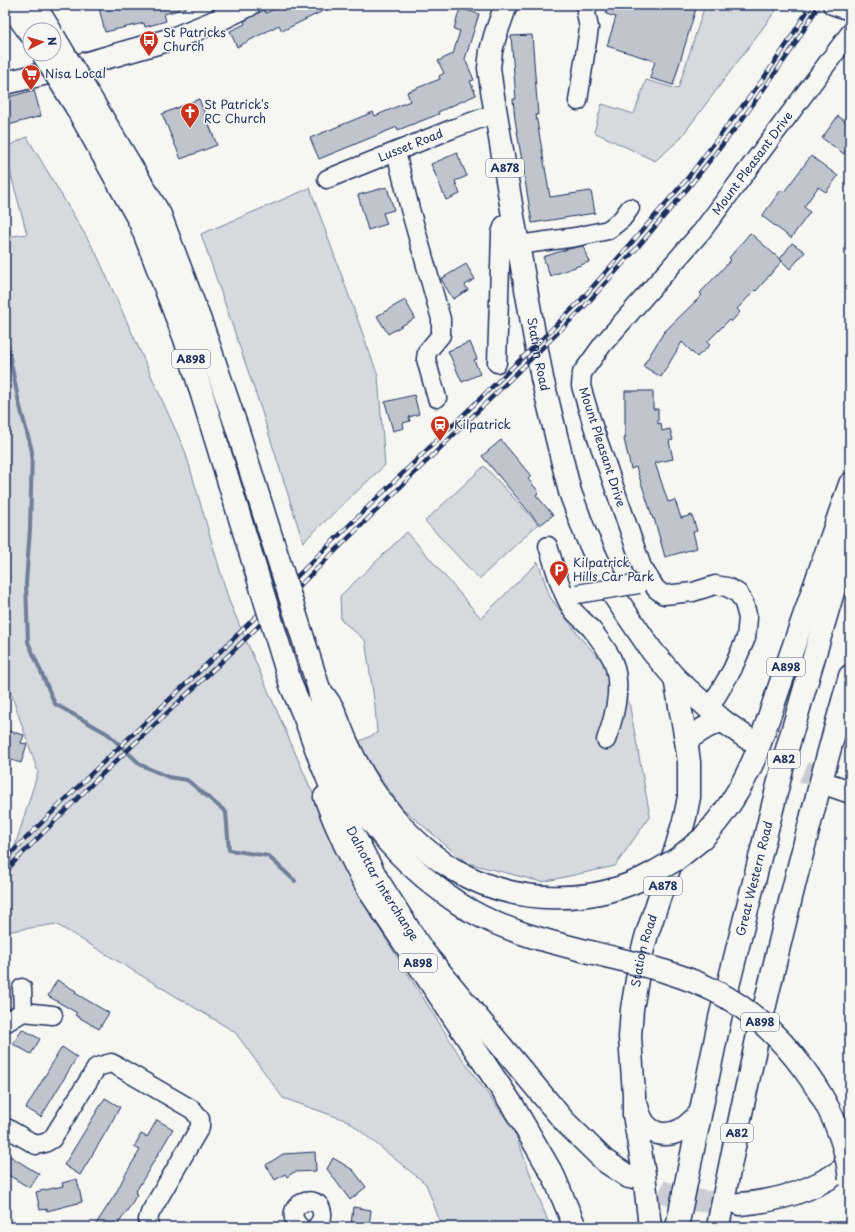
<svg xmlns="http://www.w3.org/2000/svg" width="855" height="1232" viewBox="0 0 855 1232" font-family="'Playpen Sans',sans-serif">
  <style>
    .green { fill: #d6d9dd; stroke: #78849e }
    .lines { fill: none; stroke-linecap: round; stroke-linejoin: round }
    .stream { stroke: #717e99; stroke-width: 4 }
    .building { fill: #c0c4cd; stroke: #1b2f5e }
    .major-tunnel { stroke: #caced4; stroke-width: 22; stroke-dasharray: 22 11; stroke-linecap: butt }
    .highway-tunnel { stroke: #caced4; stroke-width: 22; stroke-dasharray: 22 11; stroke-linecap: butt }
    .minor-casing { stroke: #1b2f5e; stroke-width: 21 }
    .major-casing { stroke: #1b2f5e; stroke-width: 25 }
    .highway-casing { stroke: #1b2f5e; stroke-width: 25 }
    .minor { stroke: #f6f6f2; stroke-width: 18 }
    .major { stroke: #f6f6f2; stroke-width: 22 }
    .highway { stroke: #f6f6f2; stroke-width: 22 }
    .rail-casing { stroke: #1b2f5e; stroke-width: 4.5 }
    .rail { stroke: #f6f6f2; stroke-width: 3; stroke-dasharray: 9; stroke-linecap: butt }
    .minor-bridge-casing { stroke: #1b2f5e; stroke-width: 21; stroke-linecap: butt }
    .major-bridge-casing { stroke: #1b2f5e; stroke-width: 25; stroke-linecap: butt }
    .highway-bridge-casing { stroke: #1b2f5e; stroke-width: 25; stroke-linecap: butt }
    .minor-bridge { stroke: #f6f6f2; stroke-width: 18 }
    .major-bridge { stroke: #f6f6f2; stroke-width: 22 }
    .highway-bridge { stroke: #f6f6f2; stroke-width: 22 }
    .labels { text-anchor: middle; stroke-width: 3; stroke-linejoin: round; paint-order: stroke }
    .shield { fill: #f6f6f2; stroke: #5d6b8a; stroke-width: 1 }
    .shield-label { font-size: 11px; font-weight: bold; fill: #1b2f5e }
    .poi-label { font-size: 12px; fill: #1b2f5e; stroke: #f6f6f2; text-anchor: start }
    .street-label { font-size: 12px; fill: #1b2f5e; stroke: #f6f6f2 }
  </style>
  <rect width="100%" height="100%" fill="#f6f6f2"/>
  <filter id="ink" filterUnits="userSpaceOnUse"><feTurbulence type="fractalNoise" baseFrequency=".025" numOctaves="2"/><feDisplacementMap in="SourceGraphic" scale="8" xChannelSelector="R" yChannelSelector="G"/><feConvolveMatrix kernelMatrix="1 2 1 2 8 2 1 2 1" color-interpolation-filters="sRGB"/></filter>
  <g filter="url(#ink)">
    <g class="green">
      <path d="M705,5H780L679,140L655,161L594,132L602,104L634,114L646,80L678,89Z"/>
      <path d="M27,137L96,253L185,451L229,601L310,787L372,917L458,1053L514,1130L550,1227H442L426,1184L348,1121L283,1098L235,1032L56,924L5,932V878L38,772L5,676V237L27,234L5,153V148Z"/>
      <path d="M310,188L378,376L385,465L303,542L261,409L201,234Z"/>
      <path d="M484,466L538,524L479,579L425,521Z"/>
      <path d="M407,532L481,618L538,562L550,597L584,642L626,686L650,816L615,866L542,882L467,863L401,807L356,743L377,733L375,706L365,640L341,620L340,596Z"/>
    </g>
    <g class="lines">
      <path class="stream" d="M5,333L19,403L32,451L30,529L26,583L28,642L55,704L108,734L141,765L168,777L187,780L226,812L229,850L268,856L295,881"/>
    </g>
    <g class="building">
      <path d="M110,5H185L186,8L164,14L166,21L145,27L144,23L105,32L99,8Z"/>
      <path d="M283,5H335L282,31L279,25L237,47L230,31L245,24L244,21L264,10L266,13Z"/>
      <path d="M608,5H697L673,85L650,78L655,61L607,46L616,17L606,14Z"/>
      <path d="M460,8L479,14L465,59L474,80L470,81L476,95L438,112L439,114L398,130L397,127L319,159L310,138L373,112L375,116L410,101L407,92L440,79L439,76L444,73L438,61L453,54L460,31L454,29Z"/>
      <path d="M532,35L538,115H536L550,197L591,191L595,213L532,223L515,119L513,99H516L511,36Z"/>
      <path d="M34,90L41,116L5,126V98Z"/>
      <path d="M199,99L217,145L181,159L162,114Z"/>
      <path d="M838,116L850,125V155L845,151L844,154L822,138Z"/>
      <path d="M457,153L467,176L455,181L460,194L446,200L431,164Z"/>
      <path d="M811,156L838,176L826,192L818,187L804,207L810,212L791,238L762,216L781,190L784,192Z"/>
      <path d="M387,187L394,210L383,213L387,224L368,230L358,195Z"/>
      <path d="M750,233L782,261L756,291L755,290L737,309L740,312L731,322L729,320L707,342L710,345L697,357L682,342L661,377L643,366L664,332L702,295L700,293L731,260L729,258Z"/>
      <path d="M792,243L805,252L790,269L780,259Z"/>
      <path d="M583,246L589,262L550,276L543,257L568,249Z"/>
      <path d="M466,264L475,279L465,285L468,290L453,299L441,279Z"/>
      <path d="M405,300L415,318L388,334L377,316Z"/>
      <path d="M470,342L477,359L474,360L480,374L462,382L448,351Z"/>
      <path d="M625,391H653V409H658V424L661,423L662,431L670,429L673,440L669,441L673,459L655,463L668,502L675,500L681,518L692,515L697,531L693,532L697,548L665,557L654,518L653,519L636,467L631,469L624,439L625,438Z"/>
      <path d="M414,395L419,414L409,417L410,421L403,423L404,428L393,431L385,402Z"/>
      <path d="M501,440L531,476L528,479L539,492L536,495L553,515L540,525L482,456Z"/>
      <path d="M5,730L24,735L21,743L27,744L21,763L5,758Z"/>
      <path d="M57,980L76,991L75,993L109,1013L99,1029L75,1015L77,1013L48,996Z"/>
      <path d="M22,1029L40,1039L31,1054L13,1044Z"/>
      <path d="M62,1047L77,1057L41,1117L26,1108Z"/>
      <path d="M105,1098L120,1107L103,1137L80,1175L64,1165Z"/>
      <path d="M157,1120L173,1129L135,1193L137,1194L131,1205L116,1227H94L116,1193L125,1175L140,1150L134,1147L141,1134L147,1137Z"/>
      <path d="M315,1152L316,1171L294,1172L287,1177L285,1174L275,1180L266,1165L283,1154Z"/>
      <path d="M5,1153L39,1174L30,1188L5,1173Z"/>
      <path d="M333,1158L353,1170L366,1187L350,1200L327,1169Z"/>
      <path d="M77,1179L82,1202L47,1211V1209L40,1210L36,1192L63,1186L62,1183Z"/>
      <path d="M353,1207L371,1210L369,1227L351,1225Z"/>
    </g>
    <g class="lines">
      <path class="major-tunnel" d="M747,738L795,767L833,786"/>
      <path class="highway-tunnel" d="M630,1177C646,1184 662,1193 679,1197C699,1202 720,1203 740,1204"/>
      <g class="minor-casing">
        <g id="minor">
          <path d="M832,5L850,11"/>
          <path d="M578,101L589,28L586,13L588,5"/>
          <path d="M396,152L410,209L441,319V335L427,352L426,359L429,370L437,398"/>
          <path id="s1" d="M327,179L452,129L496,113"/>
          <path d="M518,245L576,237L608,230L622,219L630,208"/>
          <path d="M497,363L501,233L504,225L514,222"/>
          <path d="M548,546C555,567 560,590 572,609C578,617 587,623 593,631C600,640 607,649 612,659C623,684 615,716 606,740"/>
          <path id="s2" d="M709,709L732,670L746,638L748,618L744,603L738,593L727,587L715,585L693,592L664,595L656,589L642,567L593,426L581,386L582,373L603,344L702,231L850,33"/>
          <path d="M22,988L23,1012L53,1015"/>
          <path d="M5,1023L23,1012"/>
          <path d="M5,1127L36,1145L45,1143L52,1139L97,1067L111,1063L117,1066L193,1110L200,1119V1127L150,1213L148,1220L149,1227"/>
          <path d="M300,1227C278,1206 319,1189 322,1213C323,1219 320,1223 316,1227"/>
        </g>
      </g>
      <g class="major-casing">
        <g id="major">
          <path id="s3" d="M506,5L495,36L491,51L489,68L492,90L514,222L542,378L570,492L585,533L613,594L652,651L675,678L723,721L747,738"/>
          <path d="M5,83L77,66L175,38L212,23L249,5"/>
          <path d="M319,689C321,699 321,709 323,719C326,731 332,744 337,756C344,774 352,791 362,808C385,843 414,871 448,896C455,901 463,907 471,911C508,932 550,942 590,952"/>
          <path d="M686,740C699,732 708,724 723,721"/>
          <path d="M833,786L850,792"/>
          <path d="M325,797C337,830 352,861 370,892L513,1106L554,1177L575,1227"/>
          <path d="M637,1106C638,1110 639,1114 641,1118C648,1134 665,1138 681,1130C688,1126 694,1119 700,1114"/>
          <path id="s4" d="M650,1227L644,1174L634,1115V1095L630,1037L632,1009L641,956L647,934L677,845L685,817L689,797V762L686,740L675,678"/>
          <path id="s5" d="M677,1227L720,1018L787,749L850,534"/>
          <path d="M718,1227C730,1163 744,1099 758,1035C786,914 816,795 850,676"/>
        </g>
      </g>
      <g class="highway-casing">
        <g id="highway">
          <path d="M10,5L30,33"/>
          <path d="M34,5L50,30"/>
          <path id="s6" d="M291,685L305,718L321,762L342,813L378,881L422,950L482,1023L565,1122L605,1161L629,1177"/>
          <path d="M319,689C324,696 329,702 333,709C338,720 342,732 347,743C357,765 369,787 384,805C403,830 427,853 453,869C513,905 592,907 653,873"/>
          <path d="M702,839C726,813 741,789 755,757L850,484"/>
          <path d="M740,1204C780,1201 818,1189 850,1164"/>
        </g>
      </g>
      <use href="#minor" class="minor"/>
      <use href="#major" class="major"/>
      <use href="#highway" class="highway"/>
      <g class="rail-casing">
        <g id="rail">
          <path d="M5,859L92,773L227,645L376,499L548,333L581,300L634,240L686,180L763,79L787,44L811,5"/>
          <path d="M5,873L14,862L98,778L233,651L583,308L636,249L688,188L741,121L790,52L819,5"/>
        </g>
      </g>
      <use href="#rail" class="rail"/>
      <g class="minor-bridge-casing">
        <path id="minor-bridge" d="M577,594L639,584"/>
      </g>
      <g class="major-bridge-casing">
        <path id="major-bridge" d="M590,952C632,963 676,971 715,991C781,1025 842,1104 850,1179"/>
      </g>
      <g class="highway-bridge-casing">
        <g id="highway-bridge">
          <path d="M54,37L160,215L204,331L238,431L319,689"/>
          <path d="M43,54L75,105L140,222L185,339L291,685"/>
          <path d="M653,873L677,859L702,839"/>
        </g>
      </g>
      <use href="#minor-bridge" class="minor-bridge"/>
      <use href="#major-bridge" class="major-bridge"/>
      <use href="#highway-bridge" class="highway-bridge"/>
    </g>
  </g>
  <defs>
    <g id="bus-pin" transform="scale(1)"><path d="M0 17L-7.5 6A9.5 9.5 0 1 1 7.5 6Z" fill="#c8321e" stroke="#f6f6f2"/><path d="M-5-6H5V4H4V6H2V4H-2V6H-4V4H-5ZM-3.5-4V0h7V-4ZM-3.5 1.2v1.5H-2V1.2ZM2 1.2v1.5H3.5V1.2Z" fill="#fff"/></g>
    <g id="supermarket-pin" transform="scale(1)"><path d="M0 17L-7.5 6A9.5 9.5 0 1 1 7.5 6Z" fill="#c8321e" stroke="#f6f6f2"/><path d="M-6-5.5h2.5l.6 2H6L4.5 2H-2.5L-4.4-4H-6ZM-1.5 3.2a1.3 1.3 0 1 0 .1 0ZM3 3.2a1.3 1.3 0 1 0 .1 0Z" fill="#fff"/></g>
    <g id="church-pin" transform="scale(1)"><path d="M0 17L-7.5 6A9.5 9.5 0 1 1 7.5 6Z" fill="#c8321e" stroke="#f6f6f2"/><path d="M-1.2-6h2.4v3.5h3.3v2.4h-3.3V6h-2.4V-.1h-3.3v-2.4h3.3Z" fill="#fff"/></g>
    <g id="station-pin" transform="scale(1)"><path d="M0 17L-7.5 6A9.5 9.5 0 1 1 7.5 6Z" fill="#c8321e" stroke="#f6f6f2"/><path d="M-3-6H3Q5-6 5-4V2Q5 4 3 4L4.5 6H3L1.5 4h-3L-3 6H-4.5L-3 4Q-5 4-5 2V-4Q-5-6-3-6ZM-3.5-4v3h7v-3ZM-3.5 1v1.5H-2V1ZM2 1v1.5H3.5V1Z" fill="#fff"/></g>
    <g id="parking-pin" transform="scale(1)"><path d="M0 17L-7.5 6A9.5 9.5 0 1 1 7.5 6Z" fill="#c8321e" stroke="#f6f6f2"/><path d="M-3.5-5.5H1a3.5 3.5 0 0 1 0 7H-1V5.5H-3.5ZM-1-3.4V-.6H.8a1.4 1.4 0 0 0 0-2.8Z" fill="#fff"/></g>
  </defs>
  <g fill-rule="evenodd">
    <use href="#bus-pin" x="149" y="40"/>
    <use href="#supermarket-pin" x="31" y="74"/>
    <use href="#church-pin" x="190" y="112"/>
    <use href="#station-pin" x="440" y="425"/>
    <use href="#parking-pin" x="559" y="570"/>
  </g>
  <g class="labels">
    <g class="shield">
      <rect x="486" y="159" width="38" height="18" rx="3"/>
      <rect x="172" y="350" width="38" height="18" rx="3"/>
      <rect x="767" y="658" width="38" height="18" rx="3"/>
      <rect x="768" y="750" width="32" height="18" rx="3"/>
      <rect x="644" y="877" width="38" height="18" rx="3"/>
      <rect x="399" y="954" width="38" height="18" rx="3"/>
      <rect x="741" y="1013" width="38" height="18" rx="3"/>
      <rect x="721" y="1124" width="32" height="18" rx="3"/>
    </g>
    <g class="shield-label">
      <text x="505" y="172">A878</text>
      <text x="191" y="363">A898</text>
      <text x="786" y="671">A898</text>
      <text x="784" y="763">A82</text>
      <text x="663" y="890">A878</text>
      <text x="418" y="967">A898</text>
      <text x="760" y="1026">A898</text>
      <text x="737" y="1137">A82</text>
    </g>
    <g class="poi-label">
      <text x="163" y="37">St Patricks<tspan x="163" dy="14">Church</tspan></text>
      <text x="45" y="78">Nisa Local</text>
      <text x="204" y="109">St Patrick's<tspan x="204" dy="14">RC Church</tspan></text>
      <text x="454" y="429">Kilpatrick</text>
      <text x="573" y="567">Kilpatrick<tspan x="573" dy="14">Hills Car Park</tspan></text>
    </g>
    <g class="street-label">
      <text dy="4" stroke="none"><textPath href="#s1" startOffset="90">Lusset Road</textPath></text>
      <text dy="4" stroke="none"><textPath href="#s2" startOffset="715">Mount Pleasant Drive</textPath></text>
      <text dy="4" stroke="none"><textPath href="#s3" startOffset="356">Station Road</textPath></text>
      <text transform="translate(602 447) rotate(72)" y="4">Mount Pleasant Drive</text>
      <text dy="4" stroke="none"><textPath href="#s5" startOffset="357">Great Western Road</textPath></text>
      <text dy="4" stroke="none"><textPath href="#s6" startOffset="219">Dalnottar Interchange</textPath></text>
      <text dy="4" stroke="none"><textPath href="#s4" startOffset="279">Station Road</textPath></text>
    </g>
  </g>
  <rect width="855" height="1232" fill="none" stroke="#f6f6f2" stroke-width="20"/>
  <rect x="10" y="10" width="835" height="1212" fill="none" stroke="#1b2f5e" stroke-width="1.5" filter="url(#ink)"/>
  <g transform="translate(42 42) rotate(85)"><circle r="19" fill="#f6f6f2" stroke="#9ea6b7"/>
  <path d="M0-3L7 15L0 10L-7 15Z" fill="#c8321e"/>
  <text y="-6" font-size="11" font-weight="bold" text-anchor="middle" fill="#1b2f5e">N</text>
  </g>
</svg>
